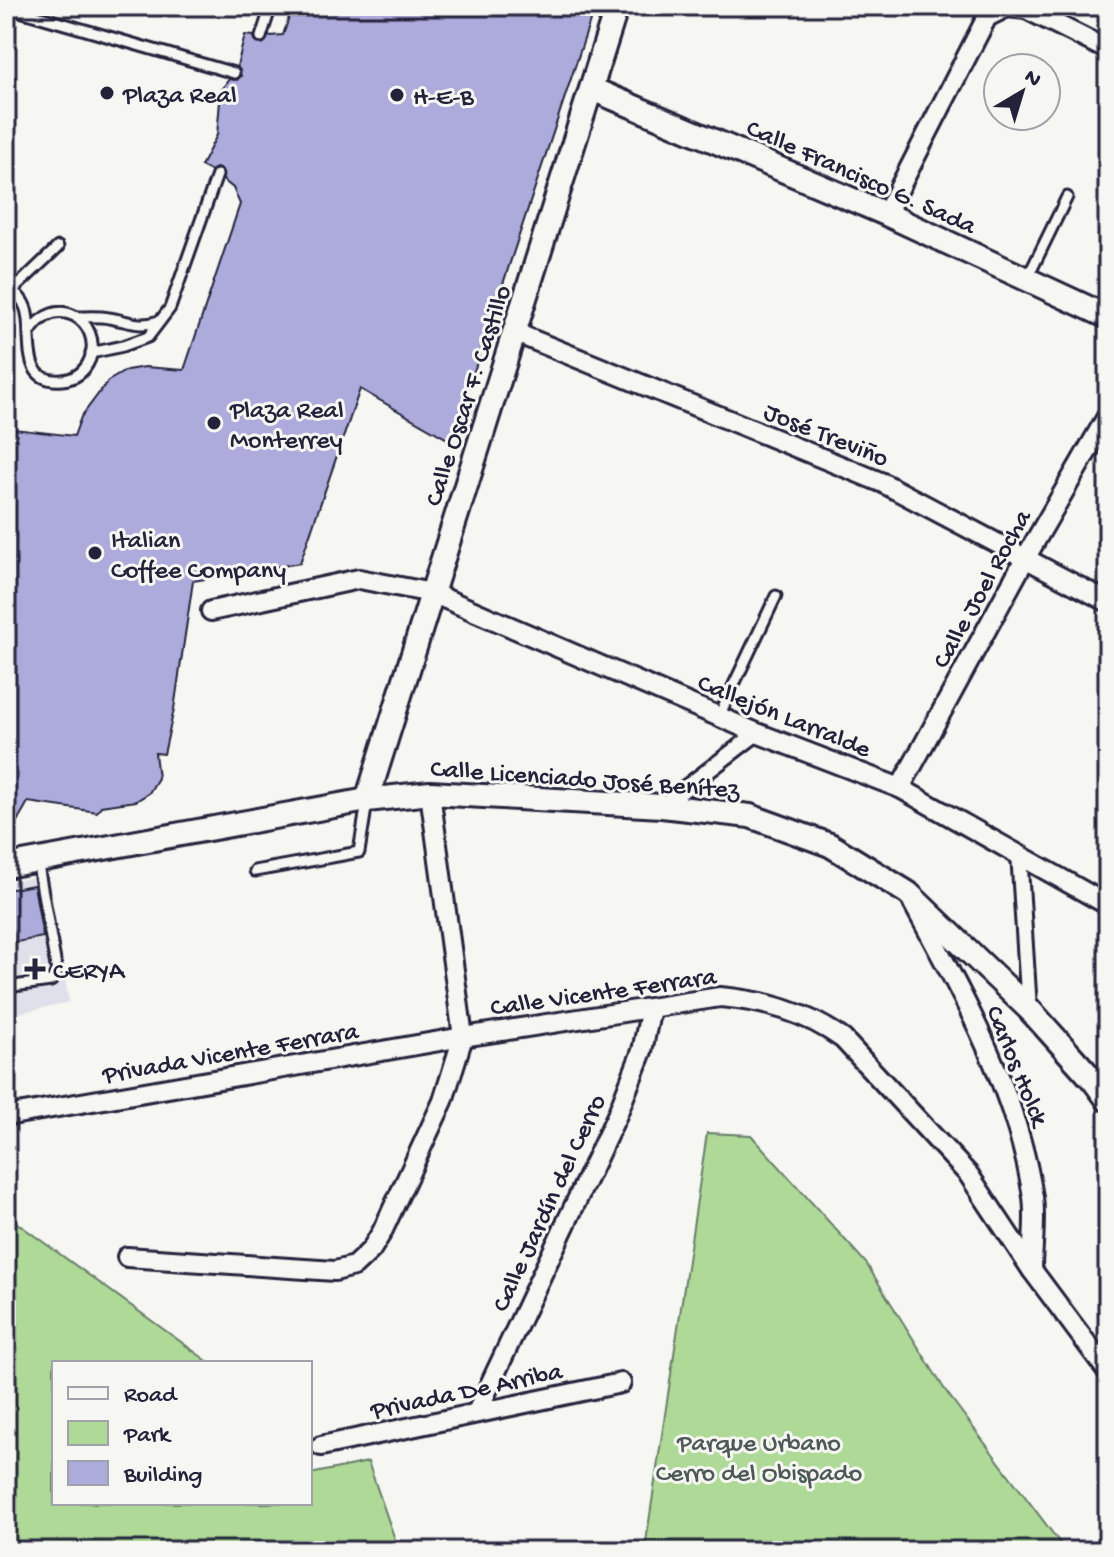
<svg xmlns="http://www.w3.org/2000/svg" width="1114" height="1557" viewBox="0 0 1114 1557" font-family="'Gochi Hand',sans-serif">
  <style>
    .built { fill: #e0e0eb }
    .green { fill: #aed997; stroke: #687e69; stroke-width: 2 }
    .building { fill: #acabdc; stroke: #22223b; stroke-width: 2 }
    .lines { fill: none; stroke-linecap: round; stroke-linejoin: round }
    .service-casing { stroke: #22223b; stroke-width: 15 }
    .pedestrian-casing { stroke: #22223b; stroke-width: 20 }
    .minor-casing { stroke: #22223b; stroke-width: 24 }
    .tertiary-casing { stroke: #22223b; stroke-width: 28 }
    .service { stroke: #f6f6f2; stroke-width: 9 }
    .pedestrian { stroke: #f6f6f2; stroke-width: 14 }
    .minor { stroke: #f6f6f2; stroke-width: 18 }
    .tertiary { stroke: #f6f6f2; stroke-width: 22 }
    .poi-dot { fill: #22223b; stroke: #f6f6f2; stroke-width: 3 }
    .labels { text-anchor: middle; stroke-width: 6; stroke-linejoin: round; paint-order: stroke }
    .poi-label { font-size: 26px; fill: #22223b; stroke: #f6f6f2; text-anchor: start }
    .street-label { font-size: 26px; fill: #22223b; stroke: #f6f6f2 }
    .park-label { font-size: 26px; fill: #4c5957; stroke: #f6f6f2 }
  </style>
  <rect width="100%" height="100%" fill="#f6f6f2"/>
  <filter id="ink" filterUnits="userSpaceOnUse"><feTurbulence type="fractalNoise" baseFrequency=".0125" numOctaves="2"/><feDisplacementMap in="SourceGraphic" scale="16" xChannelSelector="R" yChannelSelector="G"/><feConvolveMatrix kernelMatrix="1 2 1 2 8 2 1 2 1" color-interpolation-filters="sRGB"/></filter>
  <g filter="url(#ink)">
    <path class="built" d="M48,875L69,1002L6,1016V882Z"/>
    <g class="green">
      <path d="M707,1133L751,1135L866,1263L945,1390L1066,1551H565L646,1542Z"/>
      <path d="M6,1215L210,1363H54V1503H310V1474L368,1462L399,1551H6Z"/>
    </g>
    <g class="building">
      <path d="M293,6H595L451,441L360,389L300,563L193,581L174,709L164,754L155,753L158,778L149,793L136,801L101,806L97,812L28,802L6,841V428L74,436L81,417L108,381L127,370L145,367L184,370L240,204L233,188L223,180L222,170L216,168L211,171L201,166L217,135L221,90L229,79L237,80L241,76L237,66L245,35L254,36L256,43L262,44L269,36L283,35Z"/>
      <path d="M34,885L43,937L6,944V890Z"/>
    </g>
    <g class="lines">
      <g class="service-casing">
        <g id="service">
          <path d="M6,7L234,73"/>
          <path d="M261,37L271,6"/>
          <path d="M1027,279L1067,197"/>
          <path d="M6,288C15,291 23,299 26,309C34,334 18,384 62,380C76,379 85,371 90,359C103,321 55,290 29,334"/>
          <path d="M13,290L58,247"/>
          <path d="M77,317C87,317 99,316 109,318C129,321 139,328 159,321"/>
          <path d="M91,353L123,346L148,337L170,308L217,175"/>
          <path d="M719,716L776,596"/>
          <path d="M255,871L359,852L367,802"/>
          <path d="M6,987L51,981L57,972L37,860"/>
        </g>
      </g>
      <g class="pedestrian-casing">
        <g id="pedestrian">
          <path d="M662,806L757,733"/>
          <path d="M1019,853L1029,1009"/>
        </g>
      </g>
      <g class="minor-casing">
        <g id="minor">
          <path d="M886,214L987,17L1007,7L1026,9L1108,50"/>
          <path d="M516,333L883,483L1108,602"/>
          <path d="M211,611L359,579L432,593L757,733L900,788L1108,905"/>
          <path d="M900,788L1026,557L1108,415"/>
          <path d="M913,903C963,996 1017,1091 1033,1197C1036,1220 1032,1247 1032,1270"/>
          <path d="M6,1116L463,1037L720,997C765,1001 806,1012 843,1039L969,1175L1032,1270L1108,1372"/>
          <path d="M127,1257L335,1271L354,1266L371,1250L382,1232L443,1101L463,1037L430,793"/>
          <path d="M477,1412L617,1115L642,1051L651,1008"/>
          <path d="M321,1446L621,1383"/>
        </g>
      </g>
      <g class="tertiary-casing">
        <g id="tertiary">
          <path d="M592,89L886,214L1108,317"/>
          <path d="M367,800L617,6"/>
          <path d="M6,866L367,800L430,793L662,806L750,816L830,845L908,893L1029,1009L1094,1081L1108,1100"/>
        </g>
      </g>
      <use href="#service" class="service"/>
      <use href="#pedestrian" class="pedestrian"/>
      <use href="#minor" class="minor"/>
      <use href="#tertiary" class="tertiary"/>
    </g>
  </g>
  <g class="poi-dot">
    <circle cx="107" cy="93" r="8"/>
    <circle cx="397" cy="95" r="8"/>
    <circle cx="214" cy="423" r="8"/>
    <circle cx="95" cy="553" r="8"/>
    <path d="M31 957h8v8h8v8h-8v8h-8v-8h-8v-8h8z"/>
  </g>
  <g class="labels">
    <g class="poi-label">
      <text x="123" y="102">Plaza Real</text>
      <text x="413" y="104">H-E-B</text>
      <text x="230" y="417">Plaza Real<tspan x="230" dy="30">Monterrey</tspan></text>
      <text x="111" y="547">Italian<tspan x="111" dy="30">Coffee Company</tspan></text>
      <text x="53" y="978">CERYA</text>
    </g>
    <g class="street-label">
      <text transform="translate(862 175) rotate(24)" y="9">Calle Francisco G. Sada</text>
      <text transform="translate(466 395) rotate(-72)" y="9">Calle Oscar F. Castillo</text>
      <text transform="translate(827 433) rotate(22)" y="9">José Treviño</text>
      <text transform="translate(980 588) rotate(-61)" y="9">Calle Joel Rocha</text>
      <text transform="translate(785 714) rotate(22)" y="9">Callejón Larralde</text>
      <text transform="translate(585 777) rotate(4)" y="9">Calle Licenciado José Benítez</text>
      <text transform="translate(603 990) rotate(-8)" y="9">Calle Vicente Ferrara</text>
      <text transform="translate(230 1051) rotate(-10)" y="9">Privada Vicente Ferrara</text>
      <text transform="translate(1019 1065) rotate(68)" y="9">Carlos Holck</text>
      <text transform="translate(547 1202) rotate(-65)" y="9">Calle Jardín del Cerro</text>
      <text transform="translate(466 1389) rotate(-12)" y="9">Privada De Arriba</text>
    </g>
    <g class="park-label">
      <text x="759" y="1450">Parque Urbano<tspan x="759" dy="30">Cerro del Obispado</tspan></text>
    </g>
  </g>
  <rect width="1114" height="1557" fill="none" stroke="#f6f6f2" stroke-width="32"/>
  <rect x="16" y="16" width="1082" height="1525" fill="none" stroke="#22223b" stroke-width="3" filter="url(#ink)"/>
  <rect x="52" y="1361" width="260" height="144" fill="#f6f6f2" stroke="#a1a1a9" stroke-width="2"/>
  <rect x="68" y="1387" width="40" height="12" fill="#f6f6f2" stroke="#a1a1a9" stroke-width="2"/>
  <text x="124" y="1401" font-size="24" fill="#22223b">Road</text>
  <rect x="68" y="1421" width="40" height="24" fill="#aed997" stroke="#a1a1a9" stroke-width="2"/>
  <text x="124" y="1441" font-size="24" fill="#22223b">Park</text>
  <rect x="68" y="1461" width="40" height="24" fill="#acabdc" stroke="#a1a1a9" stroke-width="2"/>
  <text x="124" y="1481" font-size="24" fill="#22223b">Building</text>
  <g transform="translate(1022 92) rotate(38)"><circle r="38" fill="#f6f6f2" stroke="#a1a1a9" stroke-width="2"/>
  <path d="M0-6L14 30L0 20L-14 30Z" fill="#22223b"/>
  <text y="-12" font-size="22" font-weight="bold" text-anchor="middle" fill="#22223b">N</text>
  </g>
</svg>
